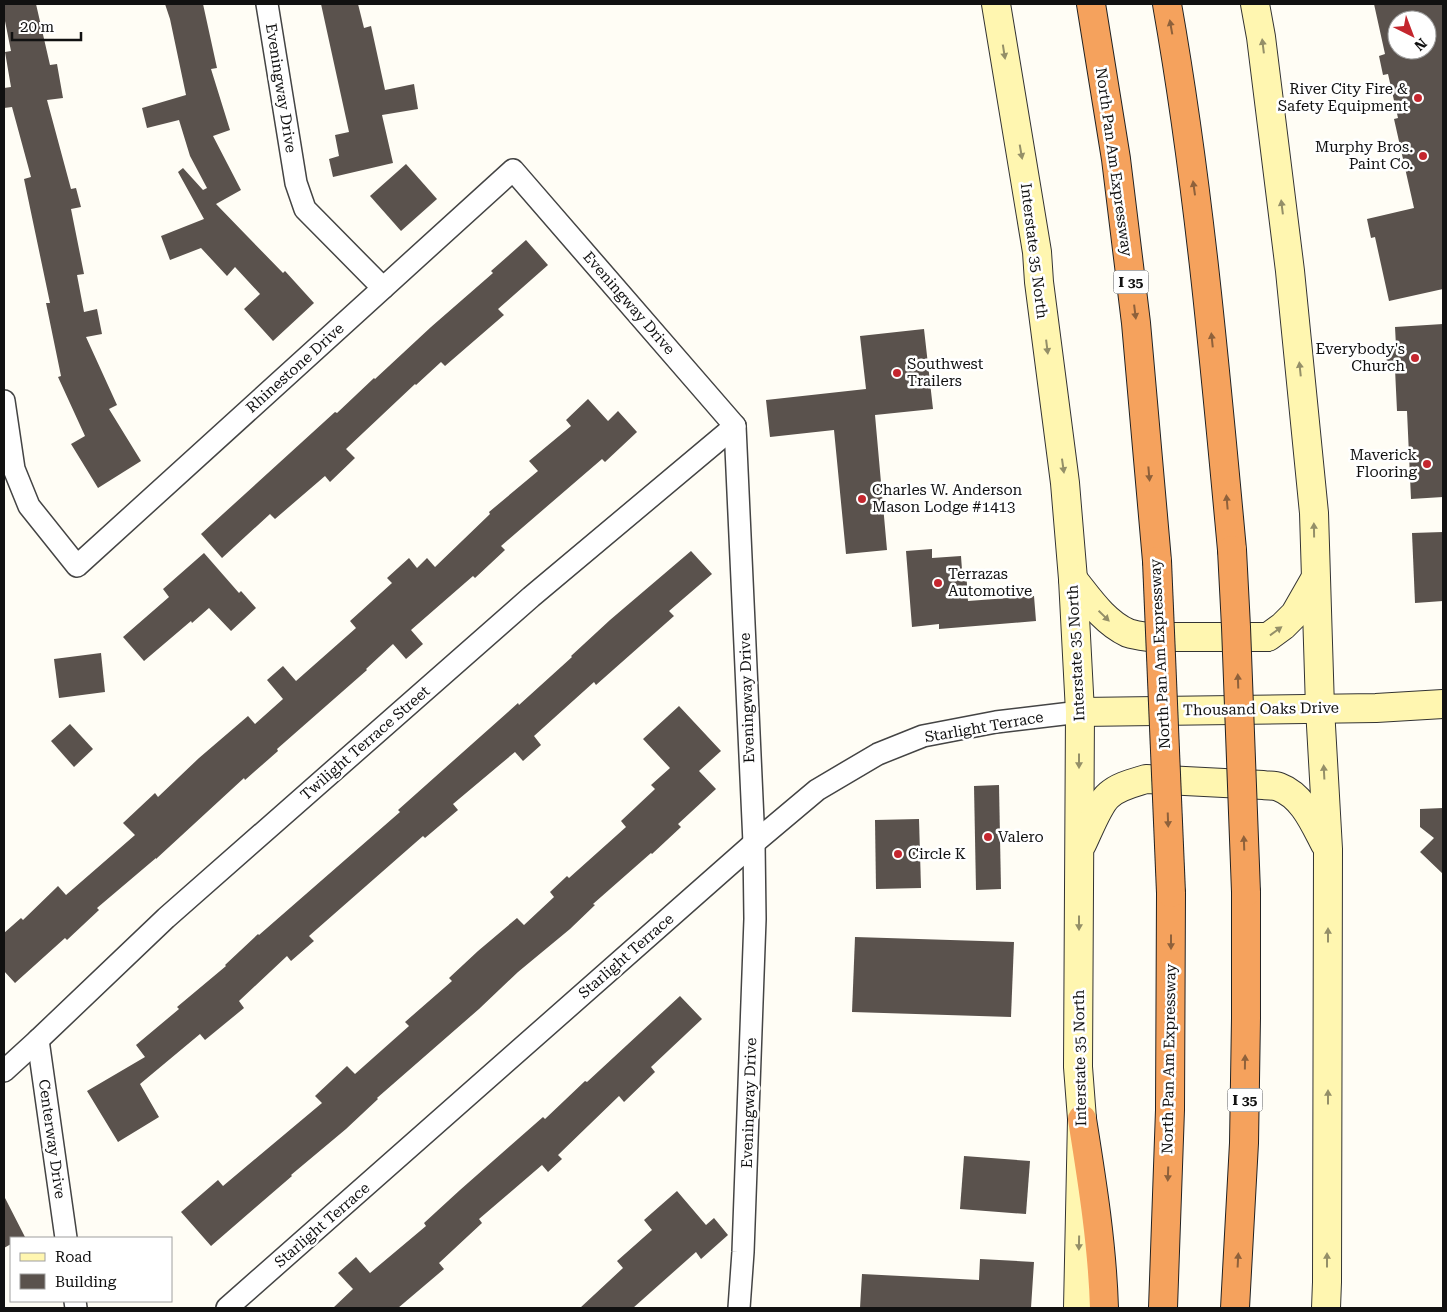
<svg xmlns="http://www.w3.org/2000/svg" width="1447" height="1312" viewBox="0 0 1447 1312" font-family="'Roboto Serif',serif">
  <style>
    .building { fill: #5a524d; fill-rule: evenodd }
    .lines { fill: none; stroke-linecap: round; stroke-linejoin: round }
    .minor-casing { stroke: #444; stroke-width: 24 }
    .secondary-casing { stroke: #333; stroke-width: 30 }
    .motorway-casing { stroke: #222; stroke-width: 30 }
    .minor { stroke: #fff; stroke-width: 21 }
    .secondary { stroke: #fff6b0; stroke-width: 28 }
    .motorway { stroke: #f5a25d; stroke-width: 28 }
    .motorway-bridge-casing { stroke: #222; stroke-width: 30; stroke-linecap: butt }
    .motorway-bridge { stroke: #f5a25d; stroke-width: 28 }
    .oneway { fill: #8e613b }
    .oneway2 { fill: #948f68 }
    .poi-dot { fill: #c4262e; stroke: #fff; stroke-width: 2 }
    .labels { text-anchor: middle; stroke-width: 5; stroke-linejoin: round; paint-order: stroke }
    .shield { fill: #fff; stroke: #585858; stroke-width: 1 }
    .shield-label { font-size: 14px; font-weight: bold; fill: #111 }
    .street-label { font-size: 15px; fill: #111; stroke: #fff }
    .poi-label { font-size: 15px; fill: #111; stroke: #fff; text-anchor: start }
  </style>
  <rect width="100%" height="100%" fill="#fffdf5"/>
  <g class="building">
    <path d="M4,4H36L50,65L57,64L63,98L47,100L71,189L76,188L81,207L71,209L84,274L77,275L84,312L97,309L102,334L86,337L117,405L109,409L141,461L98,488L71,444L85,436L58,377L61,376L46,303H50L24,179L31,177L12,107L4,108V88L11,87L5,52L11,51L4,16Z"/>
    <path d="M165,4H203L217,68L211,69L230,130L213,136L241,190L216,204L283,273L285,271L314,303L273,341L244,309L260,294L235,267L227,276L201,248L170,260L161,236L204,219L178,172L183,168L203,190L207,188L190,156L179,120L147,128L142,108L186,95L170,19Z"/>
    <path d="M321,4H358L364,28L371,26L385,90L414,84L418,109L382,115L393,163L333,177L329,159L339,156L335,135L349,132Z"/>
    <path d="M1374,4H1443V289L1389,301L1375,237L1371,238L1367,219L1414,208L1394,119L1398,118L1388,74L1383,75L1379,56L1385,54ZM1397,20H1427V50H1397Z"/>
    <path d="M406,164L437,199L401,231L370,196Z"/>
    <path d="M526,240L548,265L498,309L504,315L445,366L441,362L416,385L415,384L346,449L355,458L330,482L325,476L275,519L270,514L222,558L201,534L335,412L337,413L374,378L375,379L431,327L493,273L491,271Z"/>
    <path d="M1443,324V497L1411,499L1407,411H1397L1395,369H1387L1386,346H1396L1395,327Z"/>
    <path d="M924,329L933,409L875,415L887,550L846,554L834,430L770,437L766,400L866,389L860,336Z"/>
    <path d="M588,399L608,421L618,411L637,432L605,462L602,459L501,546L505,550L475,578L473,576L411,630L423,644L406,659L393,644L366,669L367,670L277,749L278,751L245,780L244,778L156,859V858L97,908L99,910L67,940L65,938L15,983L4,971V933L21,918L23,920L58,886L66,895L135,835L123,823L155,793L158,797L199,758L248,716L255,724L283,699L267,680L283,666L296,681L356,628L350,621L392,583L387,578L409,558L417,568L427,558L435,567L490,514L489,512L538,471L529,461L571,426L566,420Z"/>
    <path d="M1443,532V601L1415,603L1412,533Z"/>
    <path d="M932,549V558L961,556L962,570L966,569L968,601L1034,596L1036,621L939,629V624L912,627L906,551Z"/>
    <path d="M691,551L712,574L669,611L674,616L596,685L594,682L534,736L541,745L523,761L515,752L453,804L458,810L425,838L423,836L309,936L314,941L291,961L287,956L239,1001L244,1008L205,1040L200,1034L140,1084L159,1117L118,1142L87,1091L145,1057L136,1045L179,1009L177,1007L226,966L225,965L258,934L259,935L400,812L398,810L518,703L519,705L572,657L571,656L610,620Z"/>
    <path d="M204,553L239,593L241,591L256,608L231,631L209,608L192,623L191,621L144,661L123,637L169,597L163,589Z"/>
    <path d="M101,653L105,692L59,698L54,659Z"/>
    <path d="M679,706L721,751L699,771L716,789L678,824L681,827L652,854L651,853L593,904L595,905L570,929L518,972L479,1009L377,1098L378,1099L346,1129L291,1175L292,1176L211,1246L181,1212L218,1180L223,1186L322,1103L315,1096L347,1066L355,1074L409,1026L405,1022L452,981L449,978L478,951L517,918L524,925L554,897L550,892L567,876L569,878L626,827L621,821L655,789L651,785L670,768L643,739Z"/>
    <path d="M70,724L93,749L74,767L51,741Z"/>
    <path d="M999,785L1001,889L976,890L974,786Z"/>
    <path d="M1443,808V874L1420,852L1434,838L1420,827V809Z"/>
    <path d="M919,819L921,888L876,889L875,820Z"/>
    <path d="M855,937L1014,942L1011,1017L852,1012Z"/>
    <path d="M680,996L702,1019L651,1067L655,1072L624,1102L619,1096L558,1155L562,1159L548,1172L542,1165L479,1219L482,1223L439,1263L444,1269L398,1308H333L353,1289L338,1273L356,1257L370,1273L426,1226L424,1223L460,1190L543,1117L545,1119L585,1081L587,1082Z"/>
    <path d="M964,1156L1030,1161L1026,1214L960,1209Z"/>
    <path d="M677,1191L706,1225L714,1218L728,1235L701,1259L696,1252L633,1308H580L623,1268L617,1261L652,1230L644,1220Z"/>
    <path d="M4,1196L25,1237L21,1238H11V1244L4,1248Z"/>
    <path d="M980,1259L1034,1262L1031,1308H860L862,1274L979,1280Z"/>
  </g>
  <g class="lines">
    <g class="minor-casing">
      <g id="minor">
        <path d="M267,4L296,183L305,209L383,288"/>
        <path d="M4,401L14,469L29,506L77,566L513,170L735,426L754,843L755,919L743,1252L739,1308"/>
        <path d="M38,1040L66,1238"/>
        <path d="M4,1071L38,1040L166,918L531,597L735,426"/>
        <path d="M75,1301L76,1308"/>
        <path d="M227,1308L754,843L817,790L878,754L923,736L996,722L1080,712"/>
      </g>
    </g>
    <g class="secondary-casing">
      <g id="secondary">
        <path d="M996,4L1037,252L1039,282L1065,483L1073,579L1080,712L1078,1067L1082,1119L1078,1308"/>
        <path d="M1255,4L1261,37L1290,271L1314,513L1320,708L1328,849L1327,1282L1326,1308"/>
        <path d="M1073,579C1089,599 1104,622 1128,633C1134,635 1141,636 1148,637H1268L1283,626L1295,614L1315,579"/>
        <path d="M1080,712L1376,708L1443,704"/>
        <path d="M1082,844C1088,832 1099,803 1109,795C1119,786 1133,783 1146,779L1263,785C1268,786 1274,785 1279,787C1303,796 1314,823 1325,844"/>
      </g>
    </g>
    <g class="motorway-casing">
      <g id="motorway">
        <path d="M1091,4L1116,159L1136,323L1157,561"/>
        <path d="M1167,4C1199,185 1215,367 1232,550"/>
        <path d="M1082,1119C1092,1182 1102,1244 1104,1308"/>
        <path d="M1163,1308L1170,1110L1171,893"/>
        <path d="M1235,1308L1244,1143L1246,1018V892"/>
      </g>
    </g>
    <use href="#minor" class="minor"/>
    <use href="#secondary" class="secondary"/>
    <use href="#motorway" class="motorway"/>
    <g class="motorway-bridge-casing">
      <g id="motorway-bridge">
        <path d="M1232,550L1236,627L1246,892"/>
        <path d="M1157,561L1171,893"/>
      </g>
    </g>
    <use href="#motorway-bridge" class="motorway-bridge"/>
  </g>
  <defs><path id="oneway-solid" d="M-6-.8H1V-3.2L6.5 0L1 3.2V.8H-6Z" transform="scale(1.25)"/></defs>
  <g class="oneway">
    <use href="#oneway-solid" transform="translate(1171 27) rotate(-100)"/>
    <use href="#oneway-solid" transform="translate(1194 188) rotate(-98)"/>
    <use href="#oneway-solid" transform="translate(1135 312) rotate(83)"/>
    <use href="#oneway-solid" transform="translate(1212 340) rotate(-96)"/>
    <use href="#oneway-solid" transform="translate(1149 474) rotate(85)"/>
    <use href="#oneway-solid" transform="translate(1227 502) rotate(-95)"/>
    <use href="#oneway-solid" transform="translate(1238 681) rotate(-92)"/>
    <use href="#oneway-solid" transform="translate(1168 820) rotate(88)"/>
    <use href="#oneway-solid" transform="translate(1244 843) rotate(-92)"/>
    <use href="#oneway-solid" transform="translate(1171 942) rotate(90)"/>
    <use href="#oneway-solid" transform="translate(1245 1062) rotate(-89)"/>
    <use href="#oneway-solid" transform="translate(1168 1174) rotate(92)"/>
    <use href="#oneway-solid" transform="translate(1238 1260) rotate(-87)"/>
  </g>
  <g class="oneway2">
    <use href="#oneway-solid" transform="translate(1263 46) rotate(-97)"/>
    <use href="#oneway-solid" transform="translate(1004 52) rotate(81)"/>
    <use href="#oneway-solid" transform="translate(1021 152) rotate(80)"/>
    <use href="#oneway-solid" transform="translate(1282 207) rotate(-97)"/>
    <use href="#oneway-solid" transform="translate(1047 347) rotate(83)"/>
    <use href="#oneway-solid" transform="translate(1300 369) rotate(-96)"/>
    <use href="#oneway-solid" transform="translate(1063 466) rotate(82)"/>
    <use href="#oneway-solid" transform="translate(1314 530) rotate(-91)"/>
    <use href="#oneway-solid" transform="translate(1104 616) rotate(44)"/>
    <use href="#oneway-solid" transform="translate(1276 631) rotate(-36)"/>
    <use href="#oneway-solid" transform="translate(1079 761) rotate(90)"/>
    <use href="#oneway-solid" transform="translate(1324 772) rotate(-93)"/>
    <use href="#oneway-solid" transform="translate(1079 923) rotate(90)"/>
    <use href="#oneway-solid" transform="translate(1328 935) rotate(-90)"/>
    <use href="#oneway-solid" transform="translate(1328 1097) rotate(-90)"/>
    <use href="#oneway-solid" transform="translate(1079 1243) rotate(91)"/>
    <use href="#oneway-solid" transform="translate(1327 1260) rotate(-90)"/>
  </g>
  <g class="poi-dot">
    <circle cx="1418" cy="98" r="5"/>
    <circle cx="1423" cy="156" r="5"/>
    <circle cx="1415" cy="358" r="5"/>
    <circle cx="897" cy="373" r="5"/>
    <circle cx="1427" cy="464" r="5"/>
    <circle cx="862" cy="499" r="5"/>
    <circle cx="938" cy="583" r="5"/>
    <circle cx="988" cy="837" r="5"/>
    <circle cx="898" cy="854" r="5"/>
  </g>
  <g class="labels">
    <g class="shield">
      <rect x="1113.5" y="270.5" width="35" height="23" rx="4"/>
      <rect x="1227.5" y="1088.5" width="35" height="23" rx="4"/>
    </g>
    <g class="shield-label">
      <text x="1131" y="287">I 35</text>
      <text x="1245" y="1105">I 35</text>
    </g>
    <g class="street-label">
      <text transform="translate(281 88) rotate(81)" y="5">Eveningway Drive</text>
      <text transform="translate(1114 162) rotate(82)" y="5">North Pan Am Expressway</text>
      <text transform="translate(1034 251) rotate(83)" y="5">Interstate 35 North</text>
      <text transform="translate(629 303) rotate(49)" y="5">Eveningway Drive</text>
      <text transform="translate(295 368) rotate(-42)" y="5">Rhinestone Drive</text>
      <text transform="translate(1076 653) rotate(-93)" y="5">Interstate 35 North</text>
      <text transform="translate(1160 654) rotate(-93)" y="5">North Pan Am Expressway</text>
      <text transform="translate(747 698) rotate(-92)" y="5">Eveningway Drive</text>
      <text transform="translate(1261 709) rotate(-1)" y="5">Thousand Oaks Drive</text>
      <text transform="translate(984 727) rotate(-10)" y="5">Starlight Terrace</text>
      <text transform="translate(365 743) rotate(-41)" y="5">Twilight Terrace Street</text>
      <text transform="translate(626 956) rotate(-41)" y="5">Starlight Terrace</text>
      <text transform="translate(1080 1058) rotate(-91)" y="5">Interstate 35 North</text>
      <text transform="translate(1169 1059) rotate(-89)" y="5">North Pan Am Expressway</text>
      <text transform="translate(749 1103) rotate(-88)" y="5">Eveningway Drive</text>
      <text transform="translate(52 1139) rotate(82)" y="5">Centerway Drive</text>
      <text transform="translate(322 1225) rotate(-41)" y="5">Starlight Terrace</text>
    </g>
    <g class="poi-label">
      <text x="1408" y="94" text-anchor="end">River City Fire &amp;<tspan x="1408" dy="17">Safety Equipment</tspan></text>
      <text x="1413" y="152" text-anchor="end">Murphy Bros.<tspan x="1413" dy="17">Paint Co.</tspan></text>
      <text x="1405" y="354" text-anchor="end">Everybody's<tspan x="1405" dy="17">Church</tspan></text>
      <text x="907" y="369">Southwest<tspan x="907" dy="17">Trailers</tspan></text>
      <text x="1417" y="460" text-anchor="end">Maverick<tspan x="1417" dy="17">Flooring</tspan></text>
      <text x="872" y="495">Charles W. Anderson<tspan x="872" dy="17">Mason Lodge #1413</tspan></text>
      <text x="948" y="579">Terrazas<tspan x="948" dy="17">Automotive</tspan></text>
      <text x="998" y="842">Valero</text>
      <text x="908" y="859">Circle K</text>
    </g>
  </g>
  <rect width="1447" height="1312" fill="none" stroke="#111111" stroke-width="10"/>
  <rect x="10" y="1237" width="162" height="65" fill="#ffffff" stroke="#a0a0a0"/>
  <rect x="20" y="1253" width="25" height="8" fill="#fff6b0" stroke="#a0a0a0"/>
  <text x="55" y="1262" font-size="15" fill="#111111">Road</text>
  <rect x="20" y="1274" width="25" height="15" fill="#5a524d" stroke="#a0a0a0"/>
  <text x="55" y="1287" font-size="15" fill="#111111">Building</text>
  <g transform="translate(1412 35) rotate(138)"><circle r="24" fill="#ffffff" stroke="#a0a0a0"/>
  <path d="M0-4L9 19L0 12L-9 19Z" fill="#c4262e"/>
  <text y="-8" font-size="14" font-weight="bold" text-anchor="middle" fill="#111111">N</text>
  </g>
  <path d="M12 32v8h69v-8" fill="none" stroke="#111111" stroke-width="2.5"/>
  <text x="20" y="32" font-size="15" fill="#111111" stroke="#ffffff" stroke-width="4" paint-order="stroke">20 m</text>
</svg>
